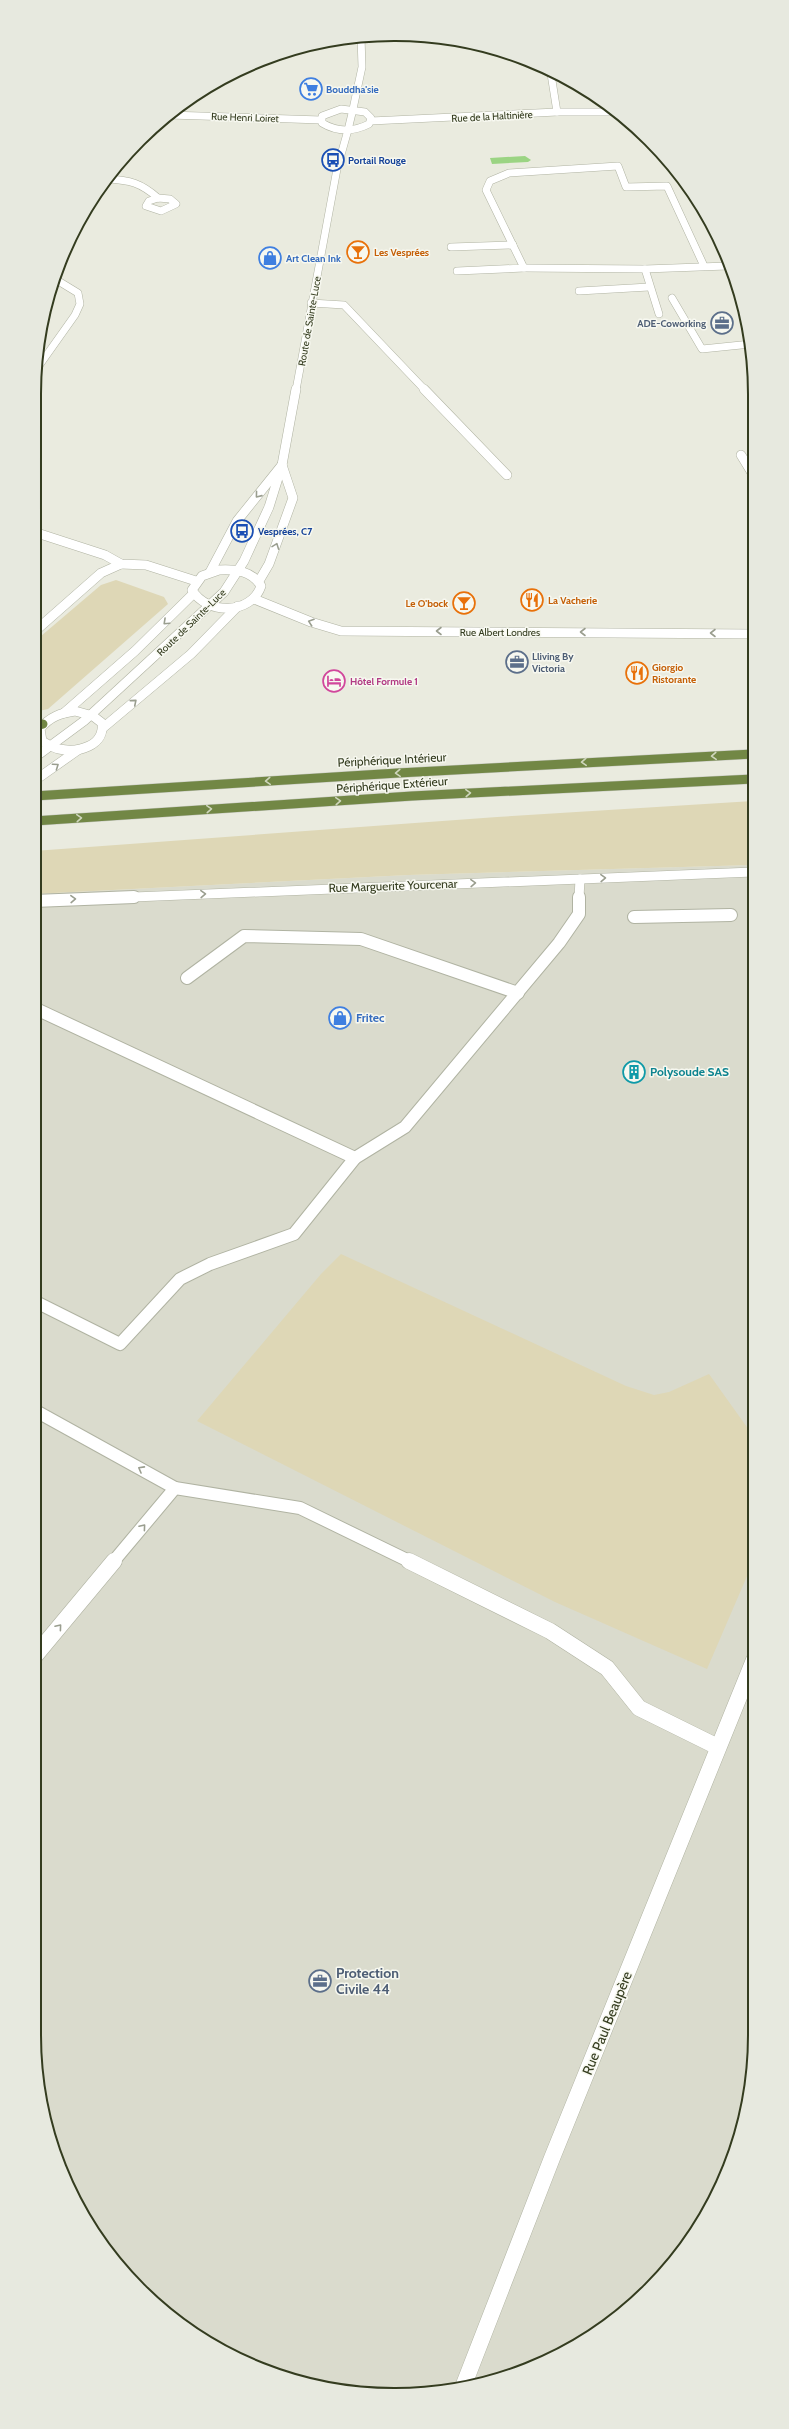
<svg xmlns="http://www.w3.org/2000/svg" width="789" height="2429" viewBox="0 0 789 2429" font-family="Cabin,sans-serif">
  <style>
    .built { fill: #dadbcd }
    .green { fill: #ded7b6 }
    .water { fill: #9bd483 }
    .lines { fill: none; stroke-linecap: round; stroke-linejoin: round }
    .service-far3-casing { stroke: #b0b3a2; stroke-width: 8 }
    .service-far2-casing { stroke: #b0b3a2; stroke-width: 10 }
    .service-far1-casing { stroke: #b0b3a2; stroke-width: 14 }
    .service-casing { stroke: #b0b3a2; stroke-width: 17 }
    .minor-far2-casing { stroke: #b0b3a2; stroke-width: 8 }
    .minor-far1-casing { stroke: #b0b3a2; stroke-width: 10 }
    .minor-casing { stroke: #b0b3a2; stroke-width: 17 }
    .tertiary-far2-casing { stroke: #b0b3a2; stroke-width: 8 }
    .tertiary-far1-casing { stroke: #b0b3a2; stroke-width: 10 }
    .tertiary-casing { stroke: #b0b3a2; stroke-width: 14 }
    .trunk-casing { stroke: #c6c8c0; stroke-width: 10 }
    .service-far3 { stroke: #fff; stroke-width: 7 }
    .service-far2 { stroke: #fff; stroke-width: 9 }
    .service-far1 { stroke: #fff; stroke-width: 12 }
    .service { stroke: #fff; stroke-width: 16 }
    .minor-far2 { stroke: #fff; stroke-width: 7 }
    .minor-far1 { stroke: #fff; stroke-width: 9 }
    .minor { stroke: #fff; stroke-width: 16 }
    .tertiary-far2 { stroke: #fff; stroke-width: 7 }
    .tertiary-far1 { stroke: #fff; stroke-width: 9 }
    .tertiary { stroke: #fff; stroke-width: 12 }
    .trunk { stroke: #728745; stroke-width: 9 }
    .oneway { stroke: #9a9e8f }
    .oneway2 { stroke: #cfd6bd }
    .labels { text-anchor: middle; stroke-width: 3; stroke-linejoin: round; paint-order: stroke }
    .far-shop-label { font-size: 10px; font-weight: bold; fill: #366cbe; stroke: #f7f8f0; text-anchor: start }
    .far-street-label { font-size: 10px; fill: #343c1f; stroke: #f7f8f0 }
    .far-transit-label { font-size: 10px; font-weight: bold; fill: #164399; stroke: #f7f8f0; text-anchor: start }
    .far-food-label { font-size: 10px; font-weight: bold; fill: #c56008; stroke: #f7f8f0; text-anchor: start }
    .far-service-label { font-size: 10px; font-weight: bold; fill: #4e5e75; stroke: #f7f8f0; text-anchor: end }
    .far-hotel-label { font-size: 10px; font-weight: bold; fill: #b23c85; stroke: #f7f8f0; text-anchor: start }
    .street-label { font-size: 12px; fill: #343c1f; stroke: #f7f8f0 }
    .shop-label { font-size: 12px; font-weight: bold; fill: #366cbe; stroke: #f7f8f0; text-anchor: start }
    .culture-label { font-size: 12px; font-weight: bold; fill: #0d838f; stroke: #f7f8f0; text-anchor: start }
    .near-service-label { font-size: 14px; font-weight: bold; fill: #4e5e75; stroke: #f7f8f0; text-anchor: start }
    .near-street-label { font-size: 14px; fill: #343c1f; stroke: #f7f8f0 }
    .rim { fill: none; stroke: #343c1f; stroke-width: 2 }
  </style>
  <rect width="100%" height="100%" fill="#eaebdf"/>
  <path class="built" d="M753,865L755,2034L748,2105L728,2172L694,2235L614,2321L554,2358L488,2383L418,2394L348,2392L235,2358L175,2321L124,2272L61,2172L41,2105L34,2034V894L409,875Z"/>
  <g class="green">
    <path d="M116,580L164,597L168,604L48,709L34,712V642L101,585Z"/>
    <path d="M753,801V865L409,875L34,894V851L497,817Z"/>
    <path d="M341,1254L626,1386L654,1395L669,1392L709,1374L754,1437V1560L707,1669L555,1602L197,1421L321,1274Z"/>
  </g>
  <path class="water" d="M525,156L531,160L528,162L492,164L490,158Z"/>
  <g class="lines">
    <g class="service-far3-casing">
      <g id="service-far3">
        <path d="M348,130L353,109"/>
        <path d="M451,247L513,245"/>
        <path d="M524,268L645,269L659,314"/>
        <path d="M457,271L524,268L486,190L490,181L509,173L618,166L626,187L667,186L704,266"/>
        <path d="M579,291L649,287"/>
        <path d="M672,298L702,349L751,344"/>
      </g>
    </g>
    <g class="service-far2-casing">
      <g id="service-far2">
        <path d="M741,455L752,473"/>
        <path d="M34,758L84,721L224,592L244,561L269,507L282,465"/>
        <path d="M579,898L580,879"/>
      </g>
    </g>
    <g class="service-far1-casing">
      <g id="service-far1">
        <path d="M634,917L731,915"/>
        <path d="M187,978L244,936L361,939L518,993"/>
        <path d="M34,1008L355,1158"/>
        <path d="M34,1301L120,1344L180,1279L210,1264L294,1234L355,1158L405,1127L559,943L579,914V897"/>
        <path d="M34,1410L175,1488L300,1508L411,1562"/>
        <path d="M113,1562L175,1488"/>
      </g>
    </g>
    <g class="service-casing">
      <g id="service">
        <path d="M409,1561L550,1631L607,1668L639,1708L718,1747"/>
        <path d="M34,1657L114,1561"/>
      </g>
    </g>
    <g class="minor-far2-casing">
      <g id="minor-far2">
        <path d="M551,74L557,112"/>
        <path d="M169,115L321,120"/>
        <path d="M371,121L557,112H613"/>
        <path d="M107,179C130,180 141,183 158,198"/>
        <path d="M158,198L170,199L176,204L161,211L146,206L149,201Z"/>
        <path d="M645,269L727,266"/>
        <path d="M311,303L344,305L425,390"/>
        <path d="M36,370L75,315L80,304L78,293L55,279"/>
      </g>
    </g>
    <g class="minor-far1-casing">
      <g id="minor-far1">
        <path d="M424,389L507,475"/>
        <path d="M34,532L105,555L121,564L146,565L196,581"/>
        <path d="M34,632L101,573L121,564"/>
      </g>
    </g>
    <g class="minor-casing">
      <path id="minor" d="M463,2387L552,2158L754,1660"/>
    </g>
    <g class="tertiary-far2-casing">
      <g id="tertiary-far2">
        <path d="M341,109L365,112L371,118L369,124C353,132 337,132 322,123V116Z"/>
        <path d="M353,109L362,67L361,37"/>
        <path d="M296,390L337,169L348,130"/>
      </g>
    </g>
    <g class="tertiary-far1-casing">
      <g id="tertiary-far1">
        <path d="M219,570C236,569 252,571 261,586C251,615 207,615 192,590L202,576Z"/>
        <path d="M210,572L237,521L282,465L296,389"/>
        <path d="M259,581L269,564L293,498L282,465"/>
        <path d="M254,599L311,622L341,631L752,634"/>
        <path d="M75,711L93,716L102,723C105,746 78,753 59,749C53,748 47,744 42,741L40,729C49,717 61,713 75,711Z"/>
        <path d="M64,713L135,651L193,594"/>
        <path d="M104,727L191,654L238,606"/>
        <path d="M34,781L78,750"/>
        <path d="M109,898L753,872"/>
      </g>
    </g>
    <g class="tertiary-casing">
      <path id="tertiary" d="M34,901L134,897"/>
    </g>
    <g class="trunk-casing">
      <g id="trunk">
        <path d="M34,726L43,724"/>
        <path d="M34,796L398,773L753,754"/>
        <path d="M34,821L412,796L753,779"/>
      </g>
    </g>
    <use href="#service-far3" class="service-far3"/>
    <use href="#service-far2" class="service-far2"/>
    <use href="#service-far1" class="service-far1"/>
    <use href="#service" class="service"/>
    <use href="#minor-far2" class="minor-far2"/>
    <use href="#minor-far1" class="minor-far1"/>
    <use href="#minor" class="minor"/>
    <use href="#tertiary-far2" class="tertiary-far2"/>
    <use href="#tertiary-far1" class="tertiary-far1"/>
    <use href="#tertiary" class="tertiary"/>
    <use href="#trunk" class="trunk"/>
  </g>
  <defs><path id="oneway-chevron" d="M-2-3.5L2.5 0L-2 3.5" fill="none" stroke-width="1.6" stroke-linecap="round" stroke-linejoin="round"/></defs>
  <g class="oneway">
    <use href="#oneway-chevron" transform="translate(258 495) rotate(129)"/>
    <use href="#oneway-chevron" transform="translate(276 546) rotate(-69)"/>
    <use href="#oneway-chevron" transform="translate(166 622) rotate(137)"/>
    <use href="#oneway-chevron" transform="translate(311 622) rotate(-161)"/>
    <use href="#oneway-chevron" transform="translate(439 631) rotate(-180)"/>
    <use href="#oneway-chevron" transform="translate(583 632) rotate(-180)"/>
    <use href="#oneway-chevron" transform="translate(713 633) rotate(-180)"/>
    <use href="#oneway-chevron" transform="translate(134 702) rotate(-40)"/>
    <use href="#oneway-chevron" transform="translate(56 766) rotate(-35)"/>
    <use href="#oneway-chevron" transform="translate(603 878) rotate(-2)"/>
    <use href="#oneway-chevron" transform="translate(473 883) rotate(-2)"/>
    <use href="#oneway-chevron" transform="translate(203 894) rotate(-2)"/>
    <use href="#oneway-chevron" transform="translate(73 899) rotate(-2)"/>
    <use href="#oneway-chevron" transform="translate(141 1469) rotate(-151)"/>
    <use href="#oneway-chevron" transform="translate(143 1527) rotate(-50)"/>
    <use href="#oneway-chevron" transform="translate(59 1627) rotate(-50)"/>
  </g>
  <g class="oneway2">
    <use href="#oneway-chevron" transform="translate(714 756) rotate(177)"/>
    <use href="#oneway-chevron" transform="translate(584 762) rotate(177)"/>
    <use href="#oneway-chevron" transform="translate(398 773) rotate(177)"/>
    <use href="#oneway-chevron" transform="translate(268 781) rotate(176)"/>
    <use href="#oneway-chevron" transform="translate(468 793) rotate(-3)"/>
    <use href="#oneway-chevron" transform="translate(338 801) rotate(-4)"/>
    <use href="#oneway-chevron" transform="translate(209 809) rotate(-4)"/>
    <use href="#oneway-chevron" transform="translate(79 818) rotate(-4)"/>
  </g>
  <defs>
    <g id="supermarket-ring" transform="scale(1.15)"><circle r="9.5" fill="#f7f8f0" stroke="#3f7fe0" stroke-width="1.5"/><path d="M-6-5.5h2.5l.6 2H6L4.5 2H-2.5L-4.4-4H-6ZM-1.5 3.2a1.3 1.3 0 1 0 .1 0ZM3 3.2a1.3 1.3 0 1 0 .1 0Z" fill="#3f7fe0"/></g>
    <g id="bus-ring" transform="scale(1.15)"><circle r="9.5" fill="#f7f8f0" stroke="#1a4fb4" stroke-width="1.5"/><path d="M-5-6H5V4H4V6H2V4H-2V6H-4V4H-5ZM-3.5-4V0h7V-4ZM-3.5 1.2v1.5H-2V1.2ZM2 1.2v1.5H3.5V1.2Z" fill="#1a4fb4"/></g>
    <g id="bar-ring" transform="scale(1.15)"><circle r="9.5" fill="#f7f8f0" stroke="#e8710a" stroke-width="1.5"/><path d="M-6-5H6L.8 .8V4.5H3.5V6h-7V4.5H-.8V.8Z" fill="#e8710a"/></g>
    <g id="shop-ring" transform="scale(1.15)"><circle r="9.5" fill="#f7f8f0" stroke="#3f7fe0" stroke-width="1.5"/><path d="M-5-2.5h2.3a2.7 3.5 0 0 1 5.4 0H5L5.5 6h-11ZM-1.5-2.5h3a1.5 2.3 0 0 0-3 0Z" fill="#3f7fe0"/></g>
    <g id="office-ring" transform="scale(1.15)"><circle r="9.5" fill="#f7f8f0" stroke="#5c6f8a" stroke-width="1.5"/><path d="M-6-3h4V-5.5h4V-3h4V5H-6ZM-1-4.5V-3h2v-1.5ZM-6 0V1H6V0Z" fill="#5c6f8a"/></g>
    <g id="restaurant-ring" transform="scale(1.15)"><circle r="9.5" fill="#f7f8f0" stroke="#e8710a" stroke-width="1.5"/><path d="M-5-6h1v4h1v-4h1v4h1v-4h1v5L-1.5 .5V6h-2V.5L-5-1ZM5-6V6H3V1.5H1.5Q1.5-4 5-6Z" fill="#e8710a"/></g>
    <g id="hotel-ring" transform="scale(1.15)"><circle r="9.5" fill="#f7f8f0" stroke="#d1479c" stroke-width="1.5"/><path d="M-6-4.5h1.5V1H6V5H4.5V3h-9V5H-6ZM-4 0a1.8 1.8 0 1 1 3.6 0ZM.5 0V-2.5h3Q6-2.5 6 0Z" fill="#d1479c"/></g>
    <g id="building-ring" transform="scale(1.15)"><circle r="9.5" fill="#f7f8f0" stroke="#0f9aa8" stroke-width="1.5"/><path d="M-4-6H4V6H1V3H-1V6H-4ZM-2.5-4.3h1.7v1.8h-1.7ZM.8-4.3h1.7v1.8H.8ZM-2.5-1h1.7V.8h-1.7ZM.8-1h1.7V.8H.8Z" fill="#0f9aa8"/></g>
  </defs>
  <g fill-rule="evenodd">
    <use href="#supermarket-ring" x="311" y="89"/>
    <use href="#bus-ring" x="333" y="160"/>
    <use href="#bar-ring" x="358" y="252"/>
    <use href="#shop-ring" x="270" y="258"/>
    <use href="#office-ring" x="722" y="323"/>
    <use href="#bus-ring" x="242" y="531"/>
    <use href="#restaurant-ring" x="532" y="600"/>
    <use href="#bar-ring" x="464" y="603"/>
    <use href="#office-ring" x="517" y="662"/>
    <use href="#restaurant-ring" x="637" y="673"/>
    <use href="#hotel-ring" x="334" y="681"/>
    <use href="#shop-ring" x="340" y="1018"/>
    <use href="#building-ring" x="634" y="1072"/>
    <use href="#office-ring" x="320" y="1981"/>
  </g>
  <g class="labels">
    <g class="far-shop-label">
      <text x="326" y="93">Bouddha'sie</text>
      <text x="286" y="262">Art Clean Ink</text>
    </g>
    <g class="far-street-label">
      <text transform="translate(492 116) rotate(-3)" y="4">Rue de la Haltinière</text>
      <text transform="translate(245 117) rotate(2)" y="4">Rue Henri Loiret</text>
      <text transform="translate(309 321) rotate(-80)" y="4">Route de Sainte-Luce</text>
      <text transform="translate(191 622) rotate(-44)" y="4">Route de Sainte-Luce</text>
      <text x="500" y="636">Rue Albert Londres</text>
    </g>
    <g class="far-transit-label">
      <text x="348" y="164">Portail Rouge</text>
      <text x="258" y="535">Vesprées, C7</text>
    </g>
    <g class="far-food-label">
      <text x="374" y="256">Les Vesprées</text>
      <text x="548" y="604">La Vacherie</text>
      <text x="448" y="607" text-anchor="end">Le O'bock</text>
      <text x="652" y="671">Giorgio<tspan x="652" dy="12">Ristorante</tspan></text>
    </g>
    <g class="far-service-label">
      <text x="706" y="327">ADE-Coworking</text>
      <text x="532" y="660" text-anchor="start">Lliving By<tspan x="532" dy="12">Victoria</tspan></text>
    </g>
    <g class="far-hotel-label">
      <text x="350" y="685">Hôtel Formule 1</text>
    </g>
    <g class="street-label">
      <text transform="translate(392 760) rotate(-3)" y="4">Périphérique Intérieur</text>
      <text transform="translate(392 785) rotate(-4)" y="4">Périphérique Extérieur</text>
      <text transform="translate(393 886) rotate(-2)" y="4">Rue Marguerite Yourcenar</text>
    </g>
    <g class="shop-label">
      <text x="356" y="1022">Fritec</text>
    </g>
    <g class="culture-label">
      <text x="650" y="1076">Polysoude SAS</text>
    </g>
    <g class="near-service-label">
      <text x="336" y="1978">Protection<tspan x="336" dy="16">Civile 44</tspan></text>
    </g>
    <g class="near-street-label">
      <text transform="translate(607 2023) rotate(-68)" y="5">Rue Paul Beaupère</text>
    </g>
  </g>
  <path d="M0 0H789V2429H0ZM394 41H395A353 353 0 0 1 748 394V2035A353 353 0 0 1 395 2388H394A353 353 0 0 1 41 2035V394A353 353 0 0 1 394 41Z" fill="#e7e9df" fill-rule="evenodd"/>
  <path class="rim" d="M394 41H395A353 353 0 0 1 748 394V2035A353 353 0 0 1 395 2388H394A353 353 0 0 1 41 2035V394A353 353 0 0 1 394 41Z"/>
</svg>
